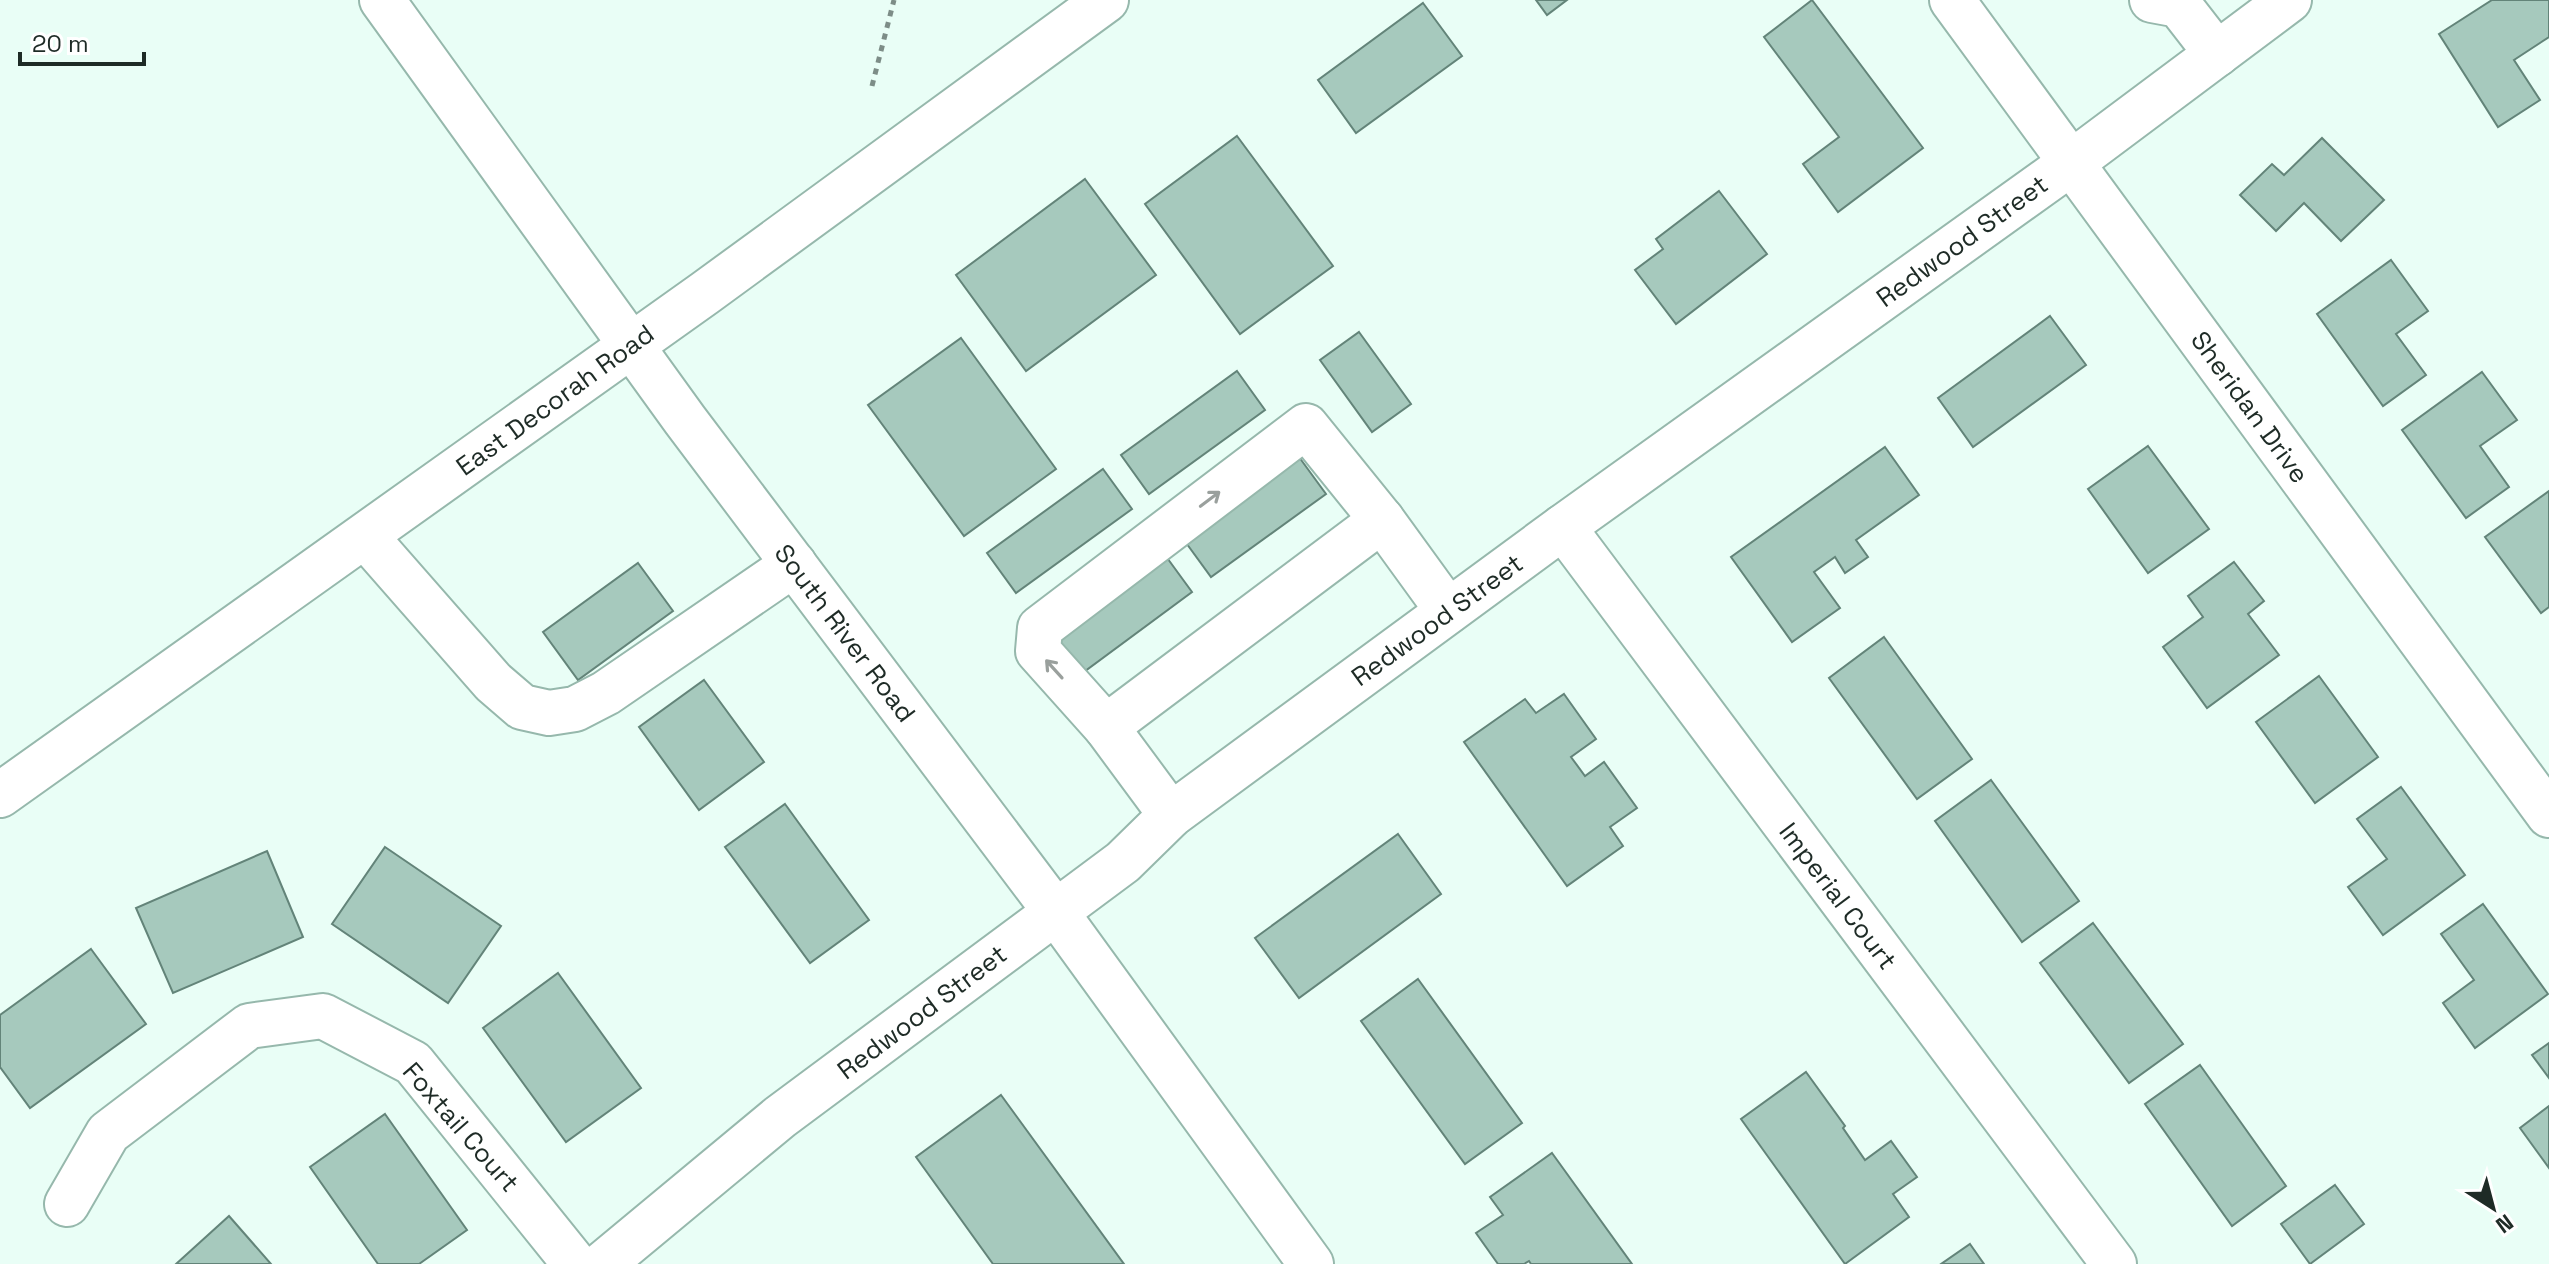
<svg xmlns="http://www.w3.org/2000/svg" width="2549" height="1264" viewBox="0 0 2549 1264" font-family="'Space Grotesk',sans-serif">
  <style>
    .building { fill: #a6c9bd; stroke: #638479; stroke-width: 2 }
    .lines { fill: none; stroke-linecap: round; stroke-linejoin: round }
    .minor-casing { stroke: #96b8ac; stroke-width: 48 }
    .path { stroke: #7d8d87; stroke-width: 5; stroke-dasharray: 6 6; stroke-linecap: butt }
    .minor { stroke: #fff; stroke-width: 44 }
    .oneway { stroke: #9aa09d }
    .labels { text-anchor: middle; stroke-width: 8; stroke-linejoin: round; paint-order: stroke }
    .street-label { font-size: 26px; fill: #1e2b26; stroke: #fff }
  </style>
  <rect width="100%" height="100%" fill="#e9fef6"/>
  <g class="building">
    <path d="M1536,0H1567L1547,15Z"/>
    <path d="M1812,0L1923,148L1838,212L1803,164L1839,137L1764,37Z"/>
    <path d="M2492,0H2549V37L2514,60L2540,100L2498,127L2439,34Z"/>
    <path d="M1423,3L1462,56L1356,133L1318,80Z"/>
    <path d="M1237,136L1333,266L1240,334L1145,204Z"/>
    <path d="M2322,138L2384,200L2341,241L2304,203L2276,231L2240,195L2272,164L2284,175Z"/>
    <path d="M1085,179L1156,275L1026,371L956,275Z"/>
    <path d="M1719,191L1767,254L1676,324L1635,270L1663,249L1656,239Z"/>
    <path d="M2391,260L2428,311L2396,334L2426,375L2383,406L2317,314Z"/>
    <path d="M2050,316L2086,365L1973,447L1938,398Z"/>
    <path d="M1359,332L1411,404L1372,432L1320,360Z"/>
    <path d="M961,338L1056,469L964,536L868,405Z"/>
    <path d="M1237,371L1265,410L1149,494L1121,455Z"/>
    <path d="M2482,372L2517,420L2480,446L2509,487L2466,518L2402,430Z"/>
    <path d="M2148,446L2209,529L2148,573L2088,489Z"/>
    <path d="M1885,447L1919,495L1856,540L1868,557L1845,573L1835,557L1814,572L1840,608L1792,642L1731,557Z"/>
    <path d="M1299,457L1326,494L1211,577L1184,540Z"/>
    <path d="M1103,469L1132,509L1016,593L987,553Z"/>
    <path d="M2549,491V607L2541,613L2485,537Z"/>
    <path d="M1165,555L1192,592L1077,677L1049,639Z"/>
    <path d="M2234,562L2264,601L2248,614L2279,655L2207,708L2163,647L2203,617L2188,596Z"/>
    <path d="M638,563L673,611L578,680L543,632Z"/>
    <path d="M1884,637L1972,759L1917,799L1829,678Z"/>
    <path d="M2319,676L2378,757L2315,803L2256,722Z"/>
    <path d="M704,680L764,762L699,810L639,727Z"/>
    <path d="M1564,694L1596,739L1571,757L1585,776L1604,762L1637,808L1610,827L1623,846L1567,886L1464,742L1525,699L1536,713Z"/>
    <path d="M1991,780L2079,901L2022,942L1935,821Z"/>
    <path d="M2401,787L2465,875L2383,935L2348,887L2387,859L2357,819Z"/>
    <path d="M785,804L869,920L810,963L725,847Z"/>
    <path d="M1398,834L1441,894L1299,998L1255,938Z"/>
    <path d="M385,847L501,926L448,1003L332,924Z"/>
    <path d="M267,851L303,937L173,993L136,908Z"/>
    <path d="M2483,904L2548,994L2475,1048L2443,1003L2474,980L2441,934Z"/>
    <path d="M2093,923L2183,1044L2129,1083L2040,963Z"/>
    <path d="M91,949L146,1024L30,1108L0,1067V1015Z"/>
    <path d="M558,973L641,1088L566,1142L483,1028Z"/>
    <path d="M1418,979L1522,1123L1465,1164L1361,1021Z"/>
    <path d="M2549,1043V1078L2532,1055Z"/>
    <path d="M2200,1065L2286,1186L2232,1226L2145,1104Z"/>
    <path d="M1806,1072L1845,1126L1843,1128L1865,1160L1891,1141L1917,1177L1893,1194L1909,1217L1845,1264L1741,1119Z"/>
    <path d="M1001,1095L1124,1264H993L916,1157Z"/>
    <path d="M2549,1106V1168L2520,1128Z"/>
    <path d="M385,1114L467,1230L419,1264H378L310,1167Z"/>
    <path d="M1552,1153L1632,1264H1531L1529,1261L1524,1264H1498L1476,1233L1503,1215L1490,1197Z"/>
    <path d="M2335,1185L2364,1224L2310,1264L2281,1224Z"/>
    <path d="M229,1216L271,1264H176Z"/>
    <path d="M1970,1244L1984,1264H1941Z"/>
  </g>
  <g class="lines">
    <g class="minor-casing">
      <g id="minor">
        <path d="M382,0L685,420L1055,911L1311,1264"/>
        <path d="M1952,0L2549,815"/>
        <path d="M2152,0L2179,5L2217,54"/>
        <path d="M1563,527L2114,1264"/>
        <path d="M365,536L493,682L522,707L549,713L575,709L606,693L794,564"/>
        <path d="M1106,727L1038,651L1040,628L1306,426L1382,520"/>
        <path d="M0,795L705,293L1106,0"/>
        <path d="M1171,815L1106,727L1382,520L1448,611"/>
        <path d="M67,1204L108,1133L249,1026L323,1016L413,1063L575,1264"/>
        <path d="M603,1264L780,1117L1123,862L1171,815L1563,527L2071,163L2289,0"/>
      </g>
    </g>
    <path class="path" d="M872,86L894,0"/>
    <use href="#minor" class="minor"/>
  </g>
  <defs><path id="oneway-shaft" d="M-6 0H5M1.5-3L5.5 0L1.5 3" fill="none" stroke-width="1.6" stroke-linecap="round" stroke-linejoin="round" transform="scale(2)"/></defs>
  <g class="oneway">
    <use href="#oneway-shaft" transform="translate(1210 499) rotate(-37)"/>
    <use href="#oneway-shaft" transform="translate(1054 669) rotate(-132)"/>
  </g>
  <g class="labels">
    <g class="street-label">
      <text transform="translate(1962 241) rotate(-36)" y="9">Redwood Street</text>
      <text transform="translate(555 400) rotate(-36)" y="9">East Decorah Road</text>
      <text transform="translate(2250 407) rotate(54)" y="9">Sheridan Drive</text>
      <text transform="translate(1437 620) rotate(-36)" y="9">Redwood Street</text>
      <text transform="translate(845 633) rotate(53)" y="9">South River Road</text>
      <text transform="translate(1838 896) rotate(53)" y="9">Imperial Court</text>
      <text transform="translate(922 1012) rotate(-37)" y="9">Redwood Street</text>
      <text transform="translate(461 1127) rotate(49)" y="9">Foxtail Court</text>
    </g>
  </g>
  <g transform="translate(2493 1208) rotate(144)" stroke="#ffffff" stroke-width="6" paint-order="stroke">
  <path d="M0-6L14 30L0 20L-14 30Z" fill="#1e2b26"/>
  <text y="-12" font-size="22" font-weight="bold" text-anchor="middle" fill="#1e2b26">N</text>
  </g>
  <path d="M20 52v12h124v-12" fill="none" stroke="#1e2b26" stroke-width="4"/>
  <text x="32" y="52" font-size="24" fill="#1e2b26" stroke="#ffffff" stroke-width="6" paint-order="stroke">20 m</text>
</svg>
